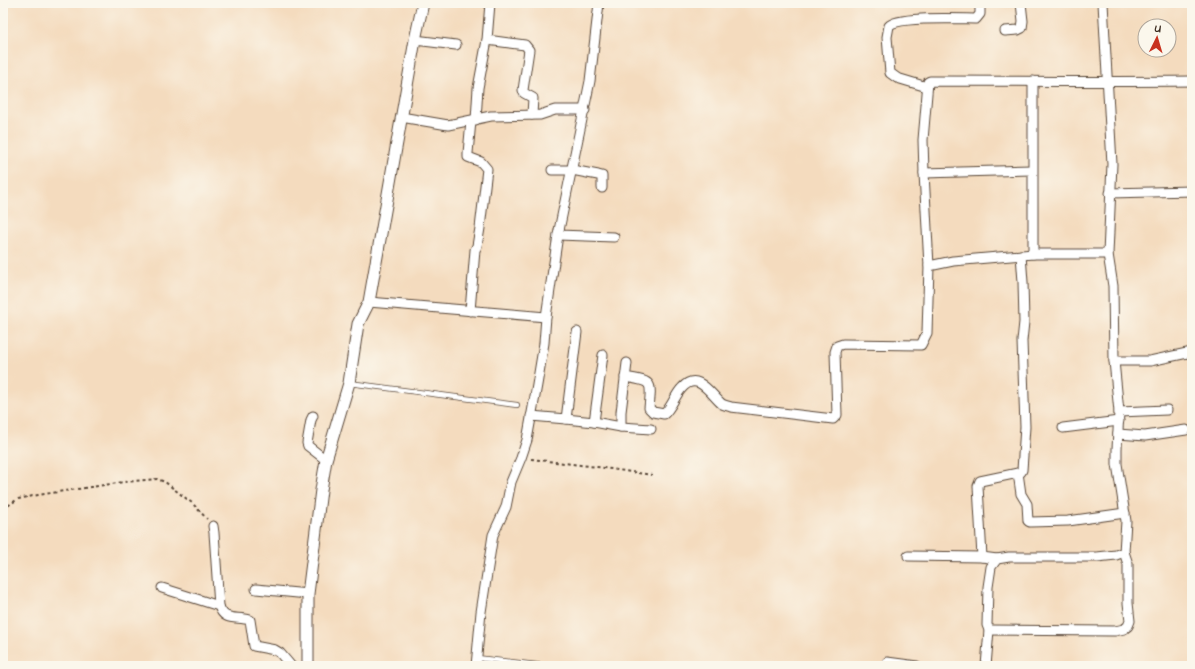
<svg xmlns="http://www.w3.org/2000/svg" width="1195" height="669" viewBox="0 0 1195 669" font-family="'Architects Daughter',sans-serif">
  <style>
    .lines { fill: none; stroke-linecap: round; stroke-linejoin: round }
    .service-casing { stroke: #574536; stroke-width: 6 }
    .minor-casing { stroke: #574536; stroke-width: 11 }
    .tertiary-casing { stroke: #574536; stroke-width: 13 }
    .path { stroke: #574536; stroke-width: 2; stroke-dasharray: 3 3; stroke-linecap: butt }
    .service { stroke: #fff; stroke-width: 4.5 }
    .minor { stroke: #fff; stroke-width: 9 }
    .tertiary { stroke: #fff; stroke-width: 11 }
  </style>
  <rect width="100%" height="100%" fill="#fbf7ec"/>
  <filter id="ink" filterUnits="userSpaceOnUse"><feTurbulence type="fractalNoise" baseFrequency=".025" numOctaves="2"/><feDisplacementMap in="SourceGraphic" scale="8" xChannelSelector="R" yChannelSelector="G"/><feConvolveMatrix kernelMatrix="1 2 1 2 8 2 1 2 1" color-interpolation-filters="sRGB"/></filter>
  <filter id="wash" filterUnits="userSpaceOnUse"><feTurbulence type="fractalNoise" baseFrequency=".012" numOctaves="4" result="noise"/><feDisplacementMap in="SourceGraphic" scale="16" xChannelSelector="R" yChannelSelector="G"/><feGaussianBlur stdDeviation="0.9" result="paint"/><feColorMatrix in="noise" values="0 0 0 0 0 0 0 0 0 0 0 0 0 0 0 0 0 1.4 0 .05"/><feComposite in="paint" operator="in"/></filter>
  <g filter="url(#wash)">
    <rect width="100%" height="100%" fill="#f4dbbe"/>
  </g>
  <g filter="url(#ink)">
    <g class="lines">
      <g class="service-casing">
        <g id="service">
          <path d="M349,383L517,405"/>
          <path d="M477,658L546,666"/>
        </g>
      </g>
      <g class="minor-casing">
        <g id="minor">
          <path d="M490,3L487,40L525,45L529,50L523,90L524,93L533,98L532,115"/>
          <path d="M1005,31L1018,30L1022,28L1023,21L1021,3"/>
          <path d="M415,40L456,45"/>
          <path d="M927,87L897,78L890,73L887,37L889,26C897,16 960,19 976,19L980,14V3"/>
          <path d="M401,117L448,125L491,116L540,115L555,110H585"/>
          <path d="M476,120L478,88L487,40"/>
          <path d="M552,170H572L598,175L602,176V188"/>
          <path d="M1032,170L924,173L923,140L928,82L930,81C1017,81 1105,82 1192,81"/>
          <path d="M924,173L929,266"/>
          <path d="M1110,193L1192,191"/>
          <path d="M558,235L614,237"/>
          <path d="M1033,254V81"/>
          <path d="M369,302L546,317"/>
          <path d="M470,311L475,250L477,246L480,228L487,169L481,162L468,157V153L471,121"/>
          <path d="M1114,361H1150L1192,352"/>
          <path d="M625,377C652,382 652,380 649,408L653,412L664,414C672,407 675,395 682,388C698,370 711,395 722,404C724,405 728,406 731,407L833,419L837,415L835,352L837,346L843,344L921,345L927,333L929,266L953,261L1033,254H1108"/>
          <path d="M1119,412L1167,410"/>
          <path d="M313,416L311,420L307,443L308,446L326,460"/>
          <path d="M531,416L566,419L577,332"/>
          <path d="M566,419L594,422L603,355"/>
          <path d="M594,422L621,427L651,429"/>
          <path d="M621,427V412L627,363"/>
          <path d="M1063,428L1119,421"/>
          <path d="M1118,434L1145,436L1186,430"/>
          <path d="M1018,473L1021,494L1027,504L1028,521L1030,522L1068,521L1125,513"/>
          <path d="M213,526L214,533L219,606C224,622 236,616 250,620L254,646L275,650L280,653L291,666"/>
          <path d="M908,556L982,557"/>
          <path d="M997,559L982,557L978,486L980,481L1018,473L1021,472L1022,470L1025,427L1022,341L1024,322L1023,282L1021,255"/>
          <path d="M162,588L219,606"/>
          <path d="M256,589L308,594"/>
          <path d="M989,630L1115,631L1124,629L1128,626L1130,621L1128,603V564L1124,552"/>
          <path d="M887,662L917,666"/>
          <path d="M476,666L481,612L493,535L506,507L511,482L521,458L527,440L537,385L544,343L546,317L558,235L590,81L599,3"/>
          <path d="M986,666L989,630L987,625L988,587L991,567L997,559L1009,557H1097L1116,555L1124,552L1126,521L1117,464V449L1119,412L1114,361L1113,286L1108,254L1112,164L1103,3"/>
        </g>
      </g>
      <g class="tertiary-casing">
        <path id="tertiary" d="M308,666V594L321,490L326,460L349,383L358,324L369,302L415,40L423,3"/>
      </g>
      <g class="path">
        <path d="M531,459L597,467L652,475"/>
        <path d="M3,509L18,499L38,495L124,482L157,479L165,482L192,503L207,519"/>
      </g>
      <use href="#service" class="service"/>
      <use href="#minor" class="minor"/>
      <use href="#tertiary" class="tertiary"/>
    </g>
  </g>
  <rect width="1195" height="669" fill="none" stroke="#fbf7ec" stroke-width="16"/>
  <g transform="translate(1157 38) rotate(5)"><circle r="19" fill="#fbf7ec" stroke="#aea59a"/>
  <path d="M0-3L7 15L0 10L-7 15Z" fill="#c8321e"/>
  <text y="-6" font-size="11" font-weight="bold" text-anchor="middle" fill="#3b2a1e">U</text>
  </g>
</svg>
